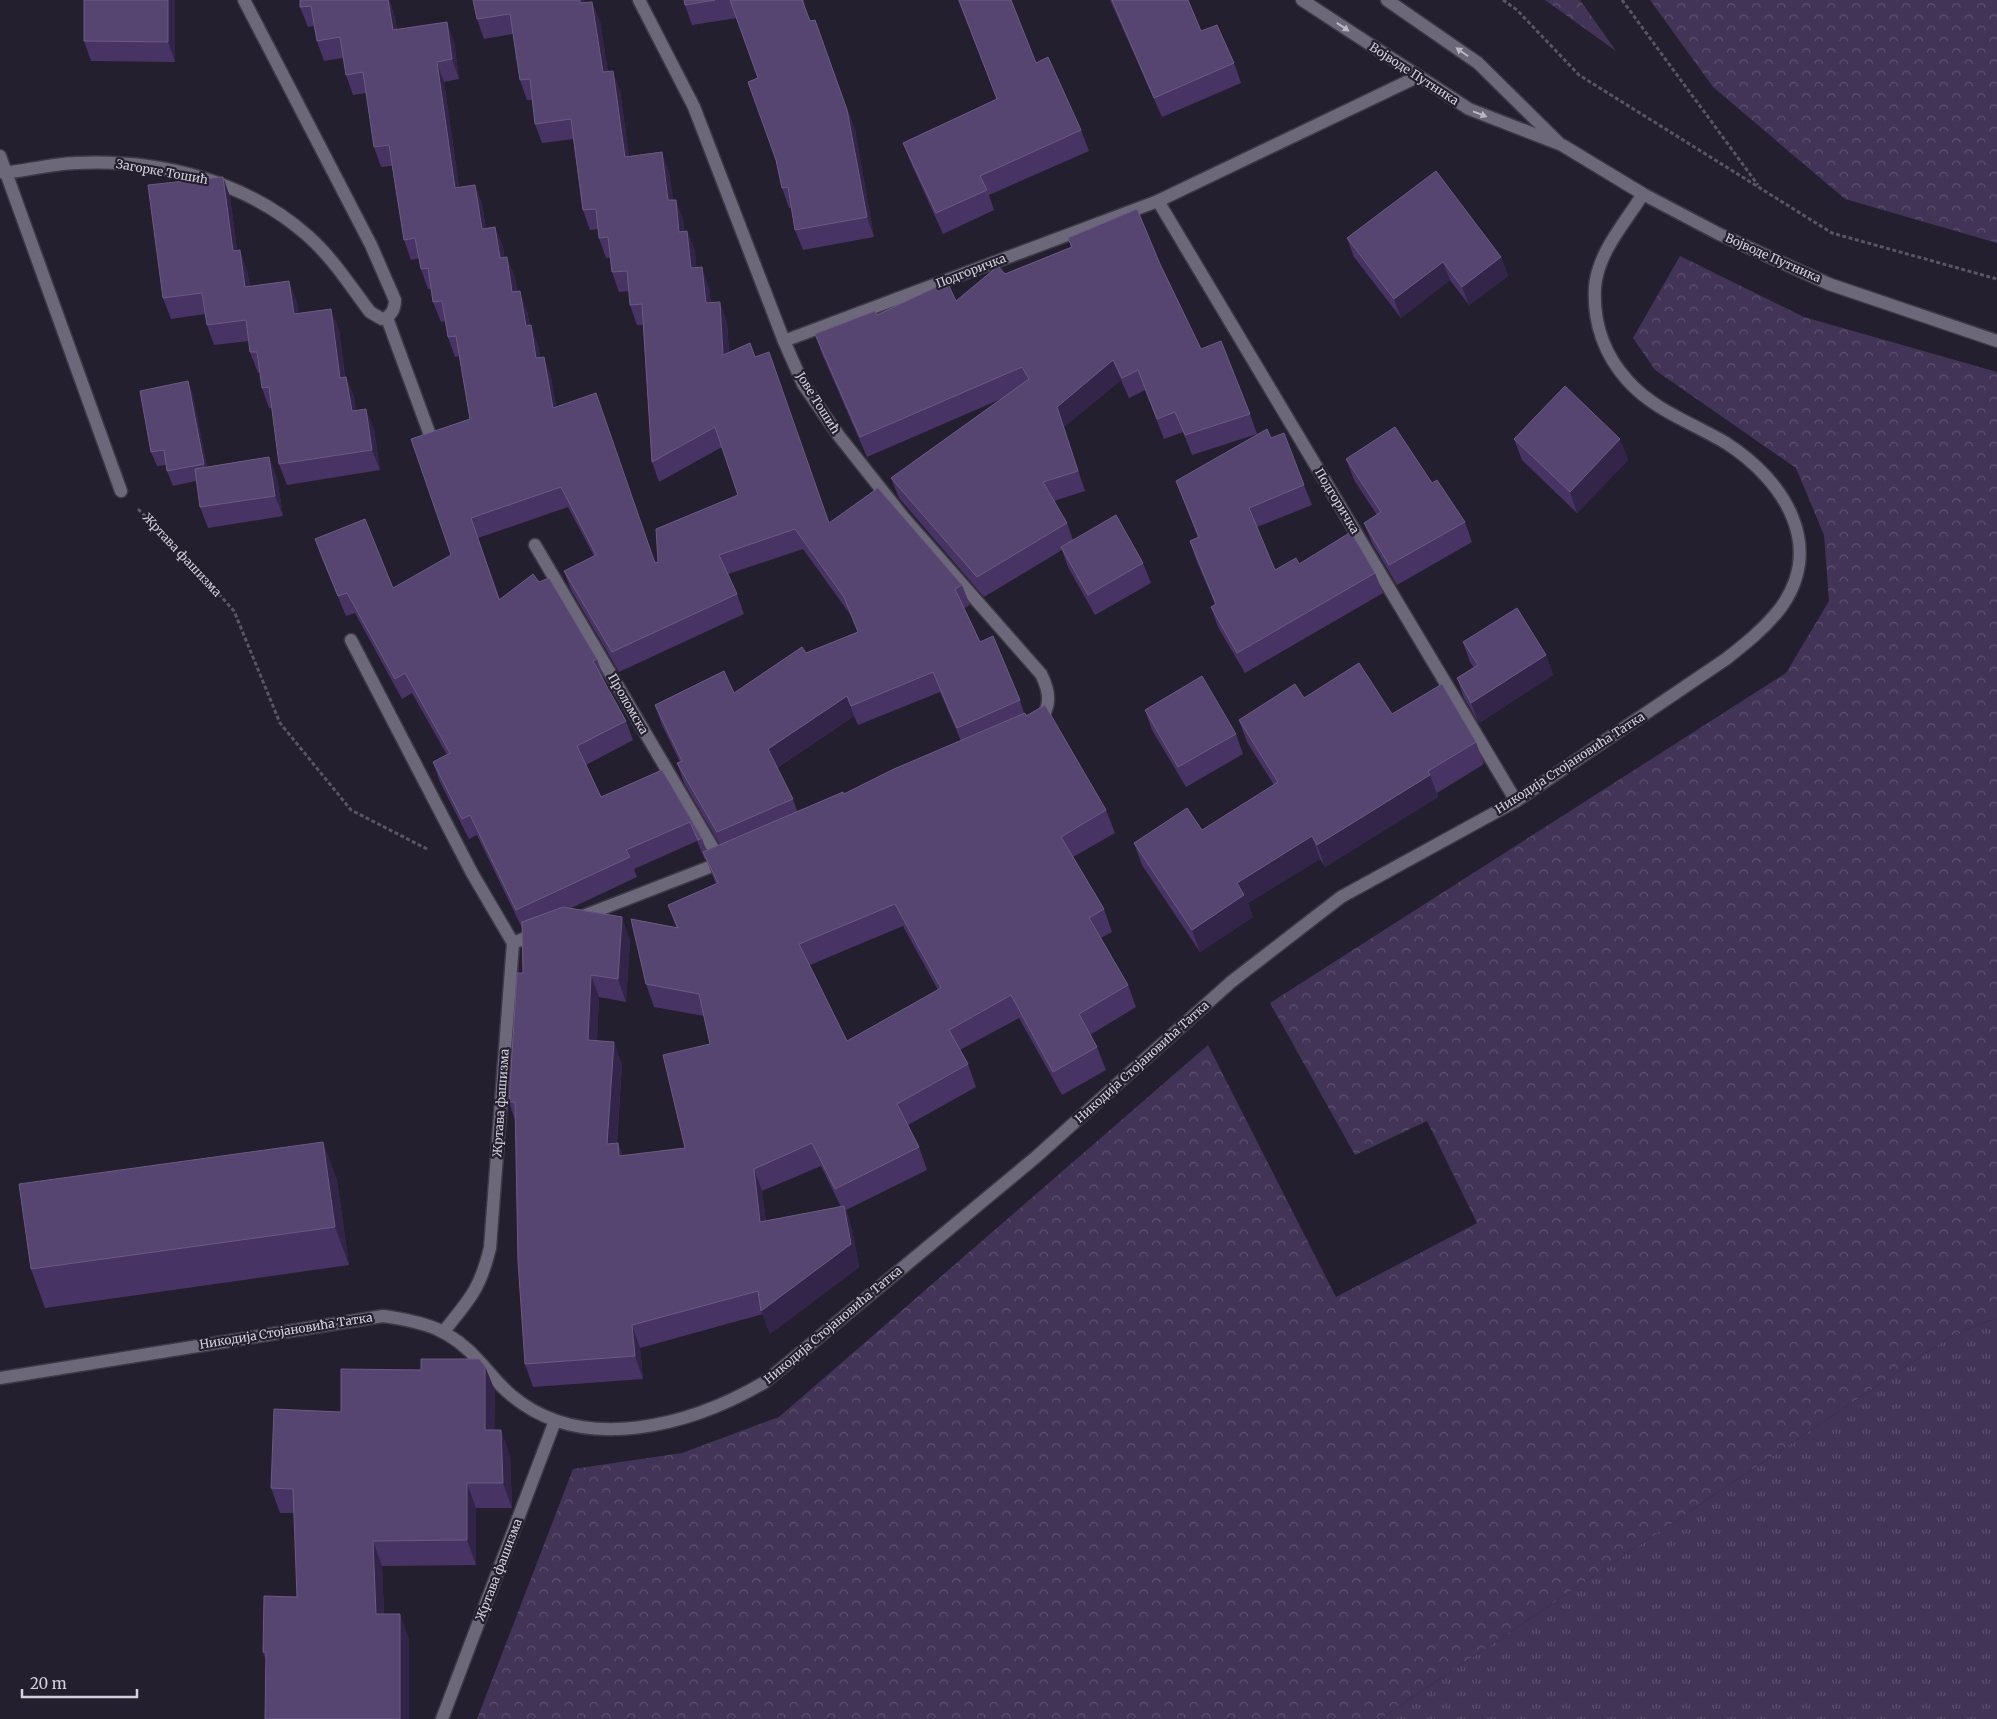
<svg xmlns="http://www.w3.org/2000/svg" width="1997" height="1719" viewBox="0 0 1997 1719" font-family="Merriweather,serif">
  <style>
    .grass { fill: url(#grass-tufts) }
    .forest { fill: url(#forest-crowns) }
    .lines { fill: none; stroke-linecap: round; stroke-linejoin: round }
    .street-casing { stroke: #3e3945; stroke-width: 15 }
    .secondary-casing { stroke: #3e3945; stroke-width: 15 }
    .path { stroke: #595562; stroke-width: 3; stroke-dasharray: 4 2.5; stroke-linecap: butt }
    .street { stroke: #6d6879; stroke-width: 12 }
    .secondary { stroke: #6d6879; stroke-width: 12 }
    .wall { fill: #483464; fill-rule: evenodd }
    .shaded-wall { fill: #332449 }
    .building { fill: #574571; stroke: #6a5b81; fill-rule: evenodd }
    .oneway { fill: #bab7c2 }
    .labels { text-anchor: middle; stroke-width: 4.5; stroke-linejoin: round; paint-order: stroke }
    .street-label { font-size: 12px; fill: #d4d1db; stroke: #241f2e }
  </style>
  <defs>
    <pattern id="grass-tufts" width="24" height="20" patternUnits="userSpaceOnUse" patternTransform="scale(1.25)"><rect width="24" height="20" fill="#413457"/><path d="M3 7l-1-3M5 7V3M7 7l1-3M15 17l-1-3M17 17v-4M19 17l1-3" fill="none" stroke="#5c506f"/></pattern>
    <pattern id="forest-crowns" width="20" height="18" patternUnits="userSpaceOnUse" patternTransform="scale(1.25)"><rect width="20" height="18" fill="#413457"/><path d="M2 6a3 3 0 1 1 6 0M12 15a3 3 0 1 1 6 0" fill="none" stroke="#5c506f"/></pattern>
  </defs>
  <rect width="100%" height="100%" fill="#241f2e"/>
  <path class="grass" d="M1997,1318V1719H1380L1956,1333Z"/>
  <g class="forest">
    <path d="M1545,0H1580L1616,51Z"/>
    <path d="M1650,0H1997V243L1845,199L1713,87Z"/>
    <path d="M1680,256L1804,317L1997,372V1318L1956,1333L1380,1719H477L573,1469L682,1453L779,1417L1208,1045L1336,1297L1477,1223L1427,1121L1355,1155L1270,1003L1786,673L1829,601L1824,535L1796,468L1655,370L1633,338Z"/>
  </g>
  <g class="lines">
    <g class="street-casing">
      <g id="street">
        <path d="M639,0L694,107L784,341L803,384L839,436L904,518L1041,674C1050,692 1052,707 1038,722"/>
        <path d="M0,156L121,491"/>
        <path d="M4,173C28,170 52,164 76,163C159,159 245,180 308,236C332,257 351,287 370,312L382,319C391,317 395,309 395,300L371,245L244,0"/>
        <path d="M1158,201L1516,801"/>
        <path d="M387,318L434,446"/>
        <path d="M784,341L1158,201L1417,77"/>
        <path d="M535,545L721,862"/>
        <path d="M351,640L472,873L513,943L490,1248C480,1289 470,1299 444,1331"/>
        <path d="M578,918L725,861"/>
        <path d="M513,943L538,933"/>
        <path d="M0,1378L383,1316C425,1322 451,1329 480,1362C490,1373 499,1385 511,1395C583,1456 692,1425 765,1382L1036,1157L1231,982L1341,897L1516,801L1726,659C1745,644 1764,629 1779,610C1827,547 1784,480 1726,443C1693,423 1655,411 1628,381C1604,355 1593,322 1595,287C1598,252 1625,223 1643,194"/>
        <path d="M442,1719L555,1421"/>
      </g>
    </g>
    <g class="secondary-casing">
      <g id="secondary">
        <path d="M1302,0L1469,109L1562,145L1643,194L1719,234L1829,284L1997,341"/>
        <path d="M1387,0L1478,63L1558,142"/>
      </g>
    </g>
    <g class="path">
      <path d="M1503,0L1517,10L1579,75L1832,233L1997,279"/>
      <path d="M1622,0L1758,185"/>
      <path d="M138,509L183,554L234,611L280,723L351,810L429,850"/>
    </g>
    <use href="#street" class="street"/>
    <use href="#secondary" class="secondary"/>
  </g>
  <g class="wall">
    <path d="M175,0V62L91,61L84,41Z"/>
    <path d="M300,0H389L395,18L397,29L454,42L459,79L444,82L459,187L475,185L482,205L486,229L495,227L503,247L504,257L515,277L517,291L527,311L530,326L538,345L540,357L551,377L556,407L656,563L658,562L738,495L722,447L659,482L652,462L643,325H637L630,305L629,291L619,292L612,272L610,258H606L599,238L598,229L590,230L583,210L573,139L542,143L535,124L532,100H527L520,80L513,34L484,39L477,19L592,2L600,22L608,72L620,91L629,156L669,172L673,200L683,219L684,232L687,231L695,251L696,268L709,287L711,303L727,322L729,352L829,523L962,585L970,605L964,608L980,642L1020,700L1024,713L1026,716L1106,810L1115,833L1073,857L1104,909L1112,932L1101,938L1128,985L1136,1007L1090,1035L1097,1047L1106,1070L1062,1095L1019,1018L960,1050L968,1064L976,1087L908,1125L919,1147L927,1170L846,1210L852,1229L859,1267L770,1334L763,1314L640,1348L643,1379L533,1387L525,1364L515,1120L509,1102L523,973L522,928L477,835L469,839L440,782L433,762L447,755L412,693L402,699L355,613L346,616L322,559L315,539L393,588L451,555L470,419L459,356L455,357L448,337L445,321L441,322L433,302L431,289H428L421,269L419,258L411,260L404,240L392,166L381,167L374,147L366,93L353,95L346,75L343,58L324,61L317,41L314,26L308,27L300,7ZM568,507L594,556L564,571L571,590L619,672L744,614L737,594L728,574L803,549L852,617L858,632L806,653L734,693L655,705L662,725L680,762L677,763L684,783L720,845L706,850L702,838L662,770L601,797L586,765L633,740L626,721L603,680L604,679L597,659L500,599L478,538ZM940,692L961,741L844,794L797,811L793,799L777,768L854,716L858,725ZM697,841L705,860L706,859L716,884L668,905L676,927L646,984L654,1007L704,1016L710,1044L685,1148L623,1156L618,1143H617L622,1064L597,1040L599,997L626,1002L630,940L571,908L637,877L634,869ZM903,926L938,990L847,1041L810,965ZM821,1166L841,1207L766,1221L762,1191Z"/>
    <path d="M684,0H804L805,7L810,21L815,20L855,130L874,237L803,250L795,230L791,208H789L782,188L776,160L758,78L737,18L692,25L685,5Z"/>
    <path d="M958,0H1011L1036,63L1081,130L1089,151L989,195L994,210L943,234L911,163L903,143L997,99Z"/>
    <path d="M1110,0H1188L1201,31L1234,63L1241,83L1162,117Z"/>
    <path d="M223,177L230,197L237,250L247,270L250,287L297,302L298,313L339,329L345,377H346L354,397L356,411L374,429L380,470L287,485L279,464L272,408H269L262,388L260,372L258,373L250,352L249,341L214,345L207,325L205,314L171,319L163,298Z"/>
    <path d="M1068,238L1160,264L1201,349L1250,414L1257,434L1192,455L1183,432L1164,439L1145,390L1129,398L1121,380L1064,427L1085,491L1054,501L1067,523L1073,540L1143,563L1151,583L1095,615L1068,567L1062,550L984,597L899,498L891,478L1001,399L867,457L822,354L815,334L877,315L956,301L1005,274L1071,247Z"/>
    <path d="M1347,238L1501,257L1508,276L1469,305L1450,280L1401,318L1354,257Z"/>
    <path d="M188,381L193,396L207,467L269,457L277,478L283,516L208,528L200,507L196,481L173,486L167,471L166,465L157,466L151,452Z"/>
    <path d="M1271,438L1304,485L1312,505L1257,527L1275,570L1299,564L1375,573L1383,593L1245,673L1218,627L1211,607L1215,604L1197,562L1190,541L1198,538L1176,481Z"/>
    <path d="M1514,439H1620L1628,460L1577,513L1522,460Z"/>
    <path d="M1346,459L1465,522L1472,542L1397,585L1372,543L1364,523L1377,515L1354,480Z"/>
    <path d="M1463,642L1546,655L1553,675L1479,723L1464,698L1457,678L1474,668L1470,662Z"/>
    <path d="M1304,698L1392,714L1476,742L1484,764L1437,793L1438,797L1325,867L1320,859L1248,903L1253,917L1200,952L1142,865L1134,843L1202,830L1274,785L1247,742L1239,720Z"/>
    <path d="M1145,710L1236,734L1243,754L1186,787L1152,730Z"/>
    <path d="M323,1142L337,1181L349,1265L45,1308L31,1269Z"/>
    <path d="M495,1391L494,1430L510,1455L512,1508H476V1565L382,1566L384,1614L409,1639V1719H265L266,1660L263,1652L297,1597L294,1513H280L271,1488L341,1412Z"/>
  </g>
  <g class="shaded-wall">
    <path d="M168,0H175V62L168,42Z"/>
    <path d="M388,0L395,18L400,50L393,30Z"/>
    <path d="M580,0H584L588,23L580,3Z"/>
    <path d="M592,2L600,22L611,92L603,72Z"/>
    <path d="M447,22L454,42L459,79L452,59Z"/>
    <path d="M437,62L444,82L462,208L455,188Z"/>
    <path d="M613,71L620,91L632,177L625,157Z"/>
    <path d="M847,110L855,130L874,237L867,217Z"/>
    <path d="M662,152L669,172L676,220L668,200Z"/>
    <path d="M223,177L230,197L240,271L233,251Z"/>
    <path d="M475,185L482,205L489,249L482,229Z"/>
    <path d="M676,200L683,219L686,252L679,232Z"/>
    <path d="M495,227L503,247L507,278L500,258Z"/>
    <path d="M687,231L695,251L699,288L691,268Z"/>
    <path d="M240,250L247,270L253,307L245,287Z"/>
    <path d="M507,257L515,277L519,312L512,292Z"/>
    <path d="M1501,257L1508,276L1469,305L1462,287Z"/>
    <path d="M1443,262L1450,280L1401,318L1394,299Z"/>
    <path d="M702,267L709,287L713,323L706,303Z"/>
    <path d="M289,281L297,302L301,334L294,314Z"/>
    <path d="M520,291L527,311L533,346L526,326Z"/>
    <path d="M720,302L727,322L730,375L723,355Z"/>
    <path d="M331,309L339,329L347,398L340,378Z"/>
    <path d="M531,325L538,345L544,378L536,358Z"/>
    <path d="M544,357L551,377L560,428L553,408Z"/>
    <path d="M1113,360L1121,380L1064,427L1085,491L1057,407Z"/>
    <path d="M346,377L354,397L359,431L352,411Z"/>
    <path d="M188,381L193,396L209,478L204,464Z"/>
    <path d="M366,409L374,429L380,470L372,450Z"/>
    <path d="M1620,439L1628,460L1577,513L1570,492Z"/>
    <path d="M269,457L277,478L283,516L275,496Z"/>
    <path d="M1546,655L1553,675L1479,723L1471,703Z"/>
    <path d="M847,696L854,716L775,769L768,749Z"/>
    <path d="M1430,775L1438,797L1325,867L1317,845Z"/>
    <path d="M1312,836L1320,859L1248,903L1253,917L1200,952L1192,930L1237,883Z"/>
    <path d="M622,917L630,940L626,1002L618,979Z"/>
    <path d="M591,975L599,997L596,1062L588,1040Z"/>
    <path d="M614,1042L622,1064L615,1166L607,1144Z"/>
    <path d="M323,1142L337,1181L349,1265L335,1227Z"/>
    <path d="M618,1143L627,1166L619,1156Z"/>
    <path d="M754,1169L762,1191L769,1245L760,1222Z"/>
    <path d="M844,1206L852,1229L859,1267L770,1334L761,1311Z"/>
    <path d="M632,1325L640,1348L643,1379L635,1356Z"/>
    <path d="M485,1366L495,1391L494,1456L485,1430Z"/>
    <path d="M501,1430L510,1455L512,1508L503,1483Z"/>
    <path d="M467,1483L476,1508V1565L467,1540Z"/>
    <path d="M373,1541L382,1566L385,1639L376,1614Z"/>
    <path d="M400,1614L409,1639V1719H400Z"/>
  </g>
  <g class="building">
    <path d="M84,0H168V42L84,41Z"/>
    <path d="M300,0H388L393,30L447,22L452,59L437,62L455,188L475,185L482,229L495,227L500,258L507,257L512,292L520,291L526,326L531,325L536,358L544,357L553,408L596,393L655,563L658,562L656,529L738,495L715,427L652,462L642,304L630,305L627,271L612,272L608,237L599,238L596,209L583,210L571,119L535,124L530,79L520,80L510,14L477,19L473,0H580V3L592,2L603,72L613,71L625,157L662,152L668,200H676L679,232L687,231L691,268L702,267L706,303L720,302L723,355L750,343L755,357L769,352L829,523L878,488L962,585L955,589L980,642L993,636L1020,700L957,728L933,672L851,706L847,696L768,749L793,799L717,832L677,763L682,761L655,705L724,671L734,693L802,647L806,653L858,632L844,597L795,529L719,555L737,594L612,652L564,571L596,555L561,487L471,518L499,600L533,574L539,582L549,578L597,659L593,661L626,721L577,746L601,797L662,770L702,838L698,840L690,822L626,850L630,857L516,910L470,815L462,819L433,762L450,753L405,673L395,679L347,593L338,596L315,539L365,519L393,588L451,555L411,439L470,419L456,336L448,337L442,301L433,302L428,268L421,269L415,238L404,240L389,145L374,147L363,72L346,75L340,37L317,41L311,6L300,7Z"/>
    <path d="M684,0H715L685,5Z"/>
    <path d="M730,0H802L810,21L815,20L847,110L867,217L795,230L788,187L782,188L776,160L748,82L758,78Z"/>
    <path d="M959,0H1011L1036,63L1048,57L1081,130L980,176L987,190L936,213L903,143L997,99Z"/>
    <path d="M1112,0H1188L1201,31L1217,25L1234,63L1154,98Z"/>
    <path d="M1436,171L1501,257L1462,287L1443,262L1394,299L1347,238Z"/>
    <path d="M223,177L233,251L240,250L245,287L289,281L294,314L331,309L340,378L346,377L352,411L366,409L372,450L279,464L269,387L262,388L257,352H250L246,320L207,325L202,293L163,298L148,185Z"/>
    <path d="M1137,209L1160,264L1201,349L1221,341L1250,414L1185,435L1175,412L1157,419L1138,370L1122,378L1113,360L1057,407L1078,471L1043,482L1067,523L977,577L891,478L1029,379L1022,367L860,437L815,334L875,311L877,315L947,282L956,301L998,266L1005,274L1072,247L1068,238Z"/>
    <path d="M188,381L204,464L167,471L164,450L151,452L140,391Z"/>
    <path d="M1565,386L1620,439L1570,492L1514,439Z"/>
    <path d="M1395,427L1432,483L1437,480L1465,522L1389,565L1364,523L1381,512L1346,459Z"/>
    <path d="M1267,429L1271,438L1284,433L1304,485L1249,508L1275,570L1296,558L1299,564L1351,532L1375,573L1237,653L1211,607L1216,604L1190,541L1199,537L1176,481Z"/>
    <path d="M269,457L275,496L200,507L195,469Z"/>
    <path d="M1116,515L1143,563L1088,595L1061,547Z"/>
    <path d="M1517,608L1546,655L1471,703L1457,678L1478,665L1463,642Z"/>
    <path d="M1359,663L1392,714L1442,684L1476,742L1428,771L1430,775L1317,845L1312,836L1237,883L1244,895L1192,930L1134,843L1187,808L1202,830L1278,782L1239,720L1295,684L1304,698Z"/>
    <path d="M1202,676L1236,734L1178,767L1145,710Z"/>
    <path d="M1045,705L1106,810L1061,837L1104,909L1089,918L1128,985L1079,1014L1097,1047L1053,1072L1011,995L949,1030L968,1064L897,1104L919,1147L835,1189L812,1143L754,1169L760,1222L844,1206L851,1244L761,1311L758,1291L632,1325L635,1356L525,1364L518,1261L515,1102H509L517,973H523L522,922L563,907L622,917L618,979L591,975L588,1040L614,1042L607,1144L618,1143L619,1156L685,1148L663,1055L710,1044L699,994L646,984L631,919L678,928L668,905L718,883L703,852L843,792L844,794L894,769L1025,713L1026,716ZM895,904L941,988L847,1041L799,944Z"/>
    <path d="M323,1142L335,1227L31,1269L19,1184Z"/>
    <path d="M421,1359H479L485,1366V1430H501L503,1483H467V1540L373,1541L376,1614H400V1719H265L266,1652H263L264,1596L297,1597L293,1489L271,1488L274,1409L341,1412V1369L421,1370Z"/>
  </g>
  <defs><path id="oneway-solid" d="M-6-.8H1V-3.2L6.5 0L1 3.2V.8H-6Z" transform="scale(1.25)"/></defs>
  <g class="oneway">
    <use href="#oneway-solid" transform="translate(1343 27) rotate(34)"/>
    <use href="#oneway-solid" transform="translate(1462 52) rotate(-145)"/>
    <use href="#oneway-solid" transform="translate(1480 114) rotate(21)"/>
  </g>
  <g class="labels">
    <g class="street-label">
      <text transform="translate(1414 74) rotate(33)" y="4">Војводе Путника</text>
      <text transform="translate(162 172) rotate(10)" y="4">Загорке Тошић</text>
      <text transform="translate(1773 258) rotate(24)" y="4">Војводе Путника</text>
      <text transform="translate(971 271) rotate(-21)" y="4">Подгоричка</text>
      <text transform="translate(818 403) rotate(58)" y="4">Јове Тошић</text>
      <text transform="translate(1337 501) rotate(59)" y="4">Подгоричка</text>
      <text transform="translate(182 555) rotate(47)" y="4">Жртава фашизма</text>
      <text transform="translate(628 704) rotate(60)" y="4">Проломска</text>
      <text transform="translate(1570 763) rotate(-33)" y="4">Никодија Стојановића Татка</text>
      <text transform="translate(1142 1062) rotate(-42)" y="4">Никодија Стојановића Татка</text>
      <text transform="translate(501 1103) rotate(-86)" y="4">Жртава фашизма</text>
      <text transform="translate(833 1325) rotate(-40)" y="4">Никодија Стојановића Татка</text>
      <text transform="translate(286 1331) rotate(-9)" y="4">Никодија Стојановића Татка</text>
      <text transform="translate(499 1570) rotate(-69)" y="4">Жртава фашизма</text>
    </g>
  </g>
  <path d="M22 1689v8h115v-8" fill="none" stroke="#d4d1db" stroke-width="2.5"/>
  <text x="30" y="1689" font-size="15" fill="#d4d1db" stroke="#241f2e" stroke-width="4" paint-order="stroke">20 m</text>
</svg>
